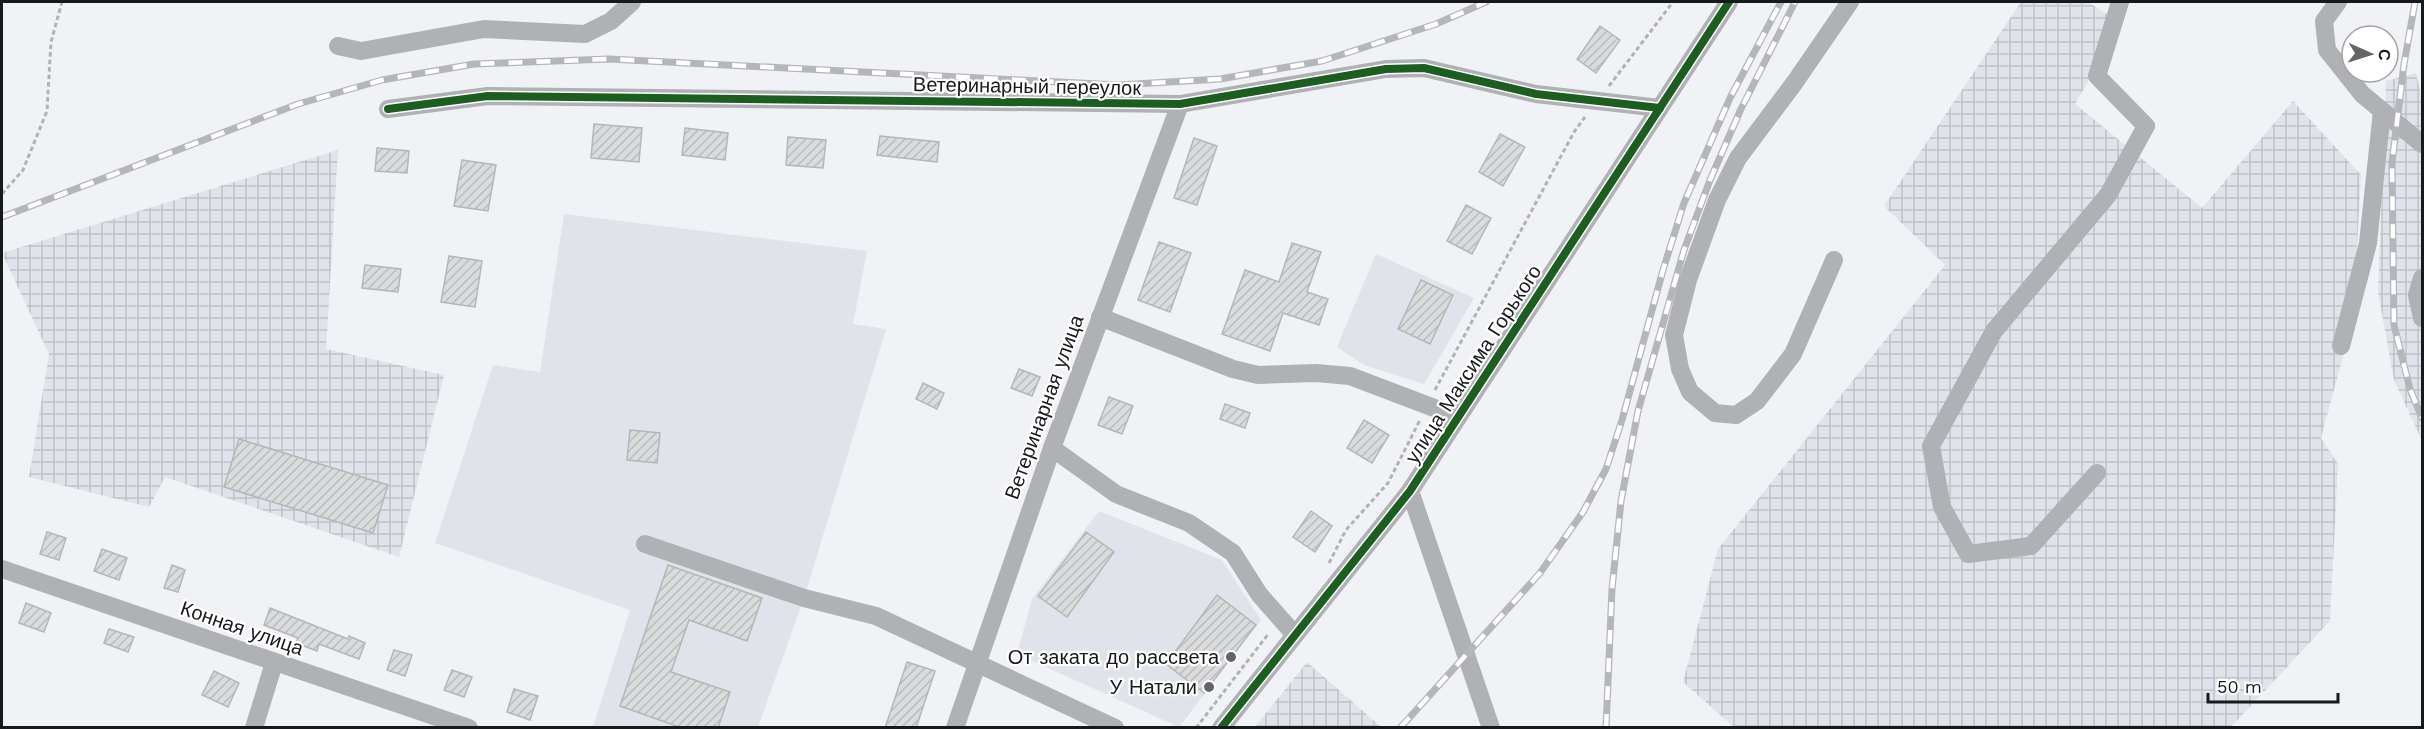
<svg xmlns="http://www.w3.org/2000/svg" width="2424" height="729" viewBox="0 0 2424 729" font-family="'Work Sans',sans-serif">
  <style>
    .built { fill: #e0e3ea }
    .industrial { fill: url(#industrial-grid) }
    .building { fill: url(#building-hatch); stroke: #b4b6b8; stroke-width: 1.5 }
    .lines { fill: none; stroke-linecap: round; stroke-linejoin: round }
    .path { stroke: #b2b2b5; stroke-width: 3; stroke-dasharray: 4.5 3; stroke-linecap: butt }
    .minor { stroke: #b0b1b4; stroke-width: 18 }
    .rail-casing { stroke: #b5b6b9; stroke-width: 7 }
    .rail { stroke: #fff; stroke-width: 4.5; stroke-dasharray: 14; stroke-linecap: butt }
    .cycleway-casing { stroke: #fff; stroke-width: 11 }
    .cycleway { stroke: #1b5e20; stroke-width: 8 }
    .poi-dot { fill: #646567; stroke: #fff; stroke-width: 2 }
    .labels { text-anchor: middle; stroke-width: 4.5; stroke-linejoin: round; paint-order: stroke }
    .street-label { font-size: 20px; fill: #18191b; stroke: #fff }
    .poi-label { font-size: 20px; fill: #18191b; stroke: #fff; text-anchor: end }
  </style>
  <defs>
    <pattern id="industrial-grid" width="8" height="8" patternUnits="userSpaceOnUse" patternTransform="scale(1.5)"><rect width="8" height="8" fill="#e0e3ea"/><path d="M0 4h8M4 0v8" fill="none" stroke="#bfc2c8"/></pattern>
    <pattern id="building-hatch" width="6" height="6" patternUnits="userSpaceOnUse" patternTransform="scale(1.5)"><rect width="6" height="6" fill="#dadbdd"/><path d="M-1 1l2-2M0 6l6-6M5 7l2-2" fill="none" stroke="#babbbd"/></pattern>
  </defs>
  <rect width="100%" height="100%" fill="#f1f2f5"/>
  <g class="built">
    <path d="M564,214L867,251L853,324L886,329L804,598L758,727H593L630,610L435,543L493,365L540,372Z"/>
    <path d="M1376,254L1474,298L1424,384L1364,365L1337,347Z"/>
    <path d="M1099,511L1222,560L1261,620L1179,727L1017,654L1032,599Z"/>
  </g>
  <g class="industrial">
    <path d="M2021,2H2088L2122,24L2075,104L2202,208L2293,101L2361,175L2353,319L2321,438L2338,464L2330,621L2231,727H1734L1683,682L1718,549L1945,265L1884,206Z"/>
    <path d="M2416,73L2422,97V441L2394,380L2378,292L2386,81Z"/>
    <path d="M338,150L326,349L444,375L399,557L165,477L149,507L29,477L49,354L2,253Z"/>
    <path d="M1307,662L1381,727H1255Z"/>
  </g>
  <g class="building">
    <path d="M1600,26L1620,40L1596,73L1577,59Z"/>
    <path d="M594,124L642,128L639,162L591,158Z"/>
    <path d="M685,128L728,133L725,160L682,155Z"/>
    <path d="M1500,134L1525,147L1503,186L1479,172Z"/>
    <path d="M880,136L939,142L937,162L877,155Z"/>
    <path d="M788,137L826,140L823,168L786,165Z"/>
    <path d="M1194,138L1217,146L1197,205L1174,198Z"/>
    <path d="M377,148L409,151L407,173L375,171Z"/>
    <path d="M462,160L496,165L488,211L454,206Z"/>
    <path d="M1466,205L1491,218L1472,254L1447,241Z"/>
    <path d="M1159,242L1191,253L1170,312L1138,300Z"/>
    <path d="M1292,243L1321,252L1307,292L1328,299L1319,325L1283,313L1270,351L1222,334L1245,270L1279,282Z"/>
    <path d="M449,256L482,261L475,307L441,302Z"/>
    <path d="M365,265L401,269L398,292L362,288Z"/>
    <path d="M1421,280L1453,295L1430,344L1398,329Z"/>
    <path d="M1019,369L1040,377L1032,396L1011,388Z"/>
    <path d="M923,383L944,393L937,409L916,399Z"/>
    <path d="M1109,397L1133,406L1122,434L1098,425Z"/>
    <path d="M1225,404L1250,413L1245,428L1220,419Z"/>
    <path d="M1364,420L1389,435L1372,463L1347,448Z"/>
    <path d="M630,430L660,433L657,463L627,460Z"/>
    <path d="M239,439L388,485L373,533L224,487Z"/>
    <path d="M1311,511L1332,526L1315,552L1293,537Z"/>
    <path d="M47,532L66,538L59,560L40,554Z"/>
    <path d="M1086,532L1114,552L1067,617L1038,596Z"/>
    <path d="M102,549L127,558L119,580L94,571Z"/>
    <path d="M172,565L185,570L178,592L164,588Z"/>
    <path d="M668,565L762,598L747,641L689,620L671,672L730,692L718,728H682L620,706Z"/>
    <path d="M1217,595L1256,625L1204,693L1166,664Z"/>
    <path d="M26,603L51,613L44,632L19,623Z"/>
    <path d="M270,608L348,639L349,636L365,643L359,659L319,644L317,651L296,643L298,638L264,625Z"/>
    <path d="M109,629L134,637L128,652L104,643Z"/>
    <path d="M394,650L412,655L405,676L387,670Z"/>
    <path d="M907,662L935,671L916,728H885Z"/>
    <path d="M452,670L472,677L464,697L444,690Z"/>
    <path d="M214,671L239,683L228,707L202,695Z"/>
    <path d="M514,689L538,696L530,720L507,712Z"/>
  </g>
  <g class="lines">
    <g class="path">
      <path d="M1609,86L1673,2"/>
      <path d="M2,194L23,170L47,111L51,42L62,2"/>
      <path d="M1435,390L1574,132L1585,117"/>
      <path d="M1329,563L1346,530L1388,483L1420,420"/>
      <path d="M1196,728L1269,633"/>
    </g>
    <g class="minor">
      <path d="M2338,2L2324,21L2327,50L2362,94L2422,144"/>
      <path d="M338,46L361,51L484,29L585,34L611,21L632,2"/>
      <path d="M388,109L488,96L1180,104L1386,69L1424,68L1536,94L1660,108"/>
      <path d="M1834,260L1793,354L1757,401L1736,415L1715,413L1690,392L1680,369L1674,335L1688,280L1717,200L1738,158L1795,82L1850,2"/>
      <path d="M2422,278L2417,295L2422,318"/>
      <path d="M1100,317L1233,369L1258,375L1316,373L1350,376L1458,417"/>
      <path d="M2341,346L2368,243L2382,111"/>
      <path d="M1052,448L1116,494L1189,523L1233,553L1259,594L1295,635"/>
      <path d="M2097,473L2031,546L1968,554L1942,507L1931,446L1994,331L2108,195L2146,126L2097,76L2120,2"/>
      <path d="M1410,491L1491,728"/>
      <path d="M645,544L804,598L876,616L1115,728"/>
      <path d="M2,569L469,728"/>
      <path d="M254,728L274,663"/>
      <path d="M955,728L1052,448L1180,104"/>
      <path d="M1221,728L1410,491L1729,2"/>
    </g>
    <g class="rail-casing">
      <g id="rail">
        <path d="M2415,2L2404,64L2392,163L2394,325L2410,389L2422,418"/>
        <path d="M2,217L298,104L382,80L474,64L609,59L1118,85L1220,79L1322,61L1436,24L1486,2"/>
        <path d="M1400,728L1540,573L1583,512L1606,469L1622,420L1663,270L1684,203L1730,98L1781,2"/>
        <path d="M1606,728L1612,589L1621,501L1638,411L1684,250L1710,180L1741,109L1795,2"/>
      </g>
    </g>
    <use href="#rail" class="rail"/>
    <g class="cycleway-casing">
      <g id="cycleway">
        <path d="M388,109L488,96L1180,104L1386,69L1424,68L1536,94L1660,108"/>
        <path d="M1221,728L1410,491L1729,2"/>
      </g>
    </g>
    <use href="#cycleway" class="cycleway"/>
  </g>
  <g class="poi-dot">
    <circle cx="1231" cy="657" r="6"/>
    <circle cx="1209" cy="687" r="6"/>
  </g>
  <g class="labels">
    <g class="street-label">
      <text transform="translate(1027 86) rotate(1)" y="7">Ветеринарный переулок</text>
      <text transform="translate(1473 364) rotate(-57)" y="7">улица Максима Горького</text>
      <text transform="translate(1044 407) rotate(-70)" y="7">Ветеринарная улица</text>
      <text transform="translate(242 628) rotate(19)" y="7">Конная улица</text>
    </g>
    <g class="poi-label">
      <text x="1219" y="664">От заката до рассвета</text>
      <text x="1197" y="694">У Натали</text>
    </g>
  </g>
  <rect width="2424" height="729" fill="none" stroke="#18191b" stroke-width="6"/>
  <g transform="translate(2370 54) rotate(93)"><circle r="28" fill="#ffffff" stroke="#a3a3a4" stroke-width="1.5"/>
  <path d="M0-4.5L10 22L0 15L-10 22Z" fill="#646567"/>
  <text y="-9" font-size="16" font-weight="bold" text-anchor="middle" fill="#18191b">С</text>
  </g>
  <path d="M2208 693v9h130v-9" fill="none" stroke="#18191b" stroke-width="3"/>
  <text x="2217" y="693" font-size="18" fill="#18191b" stroke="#ffffff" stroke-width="4.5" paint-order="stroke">50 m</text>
</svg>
